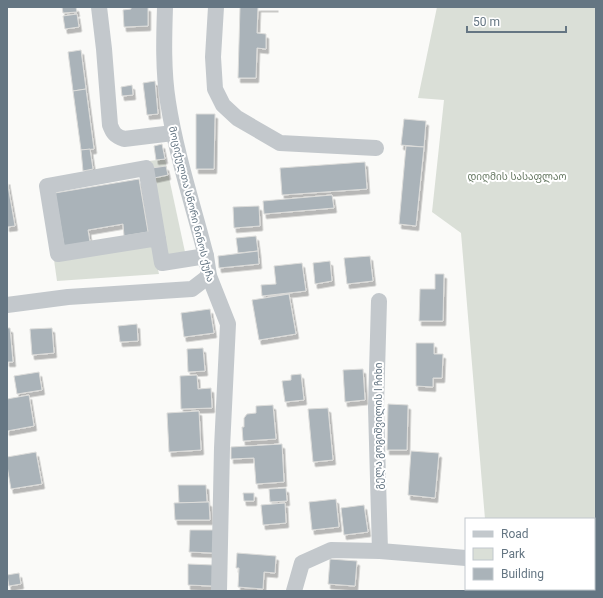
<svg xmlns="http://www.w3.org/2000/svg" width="603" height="598" viewBox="0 0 603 598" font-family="Roboto,'Noto Sans Georgian',sans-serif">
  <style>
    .green { fill: #dadfd7 }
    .building { fill: #aab3b9; stroke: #dcdcda; filter: url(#shadow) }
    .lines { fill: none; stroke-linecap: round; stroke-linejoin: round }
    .minor { stroke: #c3c8cc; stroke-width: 16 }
    .labels { text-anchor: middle; stroke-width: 4; stroke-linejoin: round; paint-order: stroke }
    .park-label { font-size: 10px; fill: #687a64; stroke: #fff }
    .street-label { font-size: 10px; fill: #657683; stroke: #fff }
  </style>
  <defs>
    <filter id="shadow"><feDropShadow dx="2.5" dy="4.5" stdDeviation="0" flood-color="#0004"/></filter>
  </defs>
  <rect width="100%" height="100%" fill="#fafaf8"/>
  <g class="green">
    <path d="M437,7H596V584H594V519H485L461,233L432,212L444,100L418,98Z"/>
    <path d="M165,159L185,252L166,256L149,161Z"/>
    <path d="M153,246L159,274L57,281L54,260Z"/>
  </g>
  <g class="building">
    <path d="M62,7H76L77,12L63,13Z"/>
    <path d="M131,7H148V26L124,27L123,10L131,9Z"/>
    <path d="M240,7H276H258L257,33L266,34V49L257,48L256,78H238Z"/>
    <path d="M77,14L79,27L65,29L63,16Z"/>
    <path d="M81,50L86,89L73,91L68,52Z"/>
    <path d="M155,81L158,114L147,115L143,83Z"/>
    <path d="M132,85L133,95L122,96L121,87Z"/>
    <path d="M86,89L94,149L81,150L73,91Z"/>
    <path d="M196,114H215L214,169H196Z"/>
    <path d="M404,119L426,121L424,147L401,145Z"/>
    <path d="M162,144L165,159L156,160L154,146Z"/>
    <path d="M406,146L424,147L416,226L399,224Z"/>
    <path d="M90,149L93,169L83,171L81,150Z"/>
    <path d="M365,162L367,189L282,195L280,168Z"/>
    <path d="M166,166L168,175L154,178L152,168Z"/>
    <path d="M139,179L148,232L124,236L123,224L88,230L90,242L64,246L55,193Z"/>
    <path d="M7,180L15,226L7,227Z"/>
    <path d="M332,195L334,208L264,214L263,201Z"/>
    <path d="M259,206L260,226L234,228L233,207Z"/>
    <path d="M256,236L258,251L238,253L236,238Z"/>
    <path d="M258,251L259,264L219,268L218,256Z"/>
    <path d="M370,256L373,281L347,284L344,258Z"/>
    <path d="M330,261L332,281L315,284L313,263Z"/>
    <path d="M302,263L306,291L262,296L261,285L276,284L274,266Z"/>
    <path d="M435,274H444L443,321H419L420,289H435Z"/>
    <path d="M289,294L296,334L259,340L252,300Z"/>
    <path d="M210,309L214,333L184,337L181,313Z"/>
    <path d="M137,324L138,341L120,342L118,326Z"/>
    <path d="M7,328H10L13,362H7Z"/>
    <path d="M52,328L54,353L32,355L30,329Z"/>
    <path d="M416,343H434V354H443L442,378H433V387L416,386Z"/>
    <path d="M203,348L205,371L188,372L187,349Z"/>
    <path d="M363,369L365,400L345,402L343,370Z"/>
    <path d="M39,372L42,390L17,394L14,376Z"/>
    <path d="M301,374L304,400L285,402L282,381L291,380V375Z"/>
    <path d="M197,375L198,389L211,388L212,408L181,409L180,376Z"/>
    <path d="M29,395L34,426L7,431V399Z"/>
    <path d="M388,404L408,405L407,450H387Z"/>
    <path d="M273,405L276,439L243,441L242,427H244V418L247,414L256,413V406Z"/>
    <path d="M328,408L333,460L313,462L308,409Z"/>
    <path d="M199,411L201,450L169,452L167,413Z"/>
    <path d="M282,444L284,482L256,484L254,458L231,459V447Z"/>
    <path d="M411,451L439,453L435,498L408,495Z"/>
    <path d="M36,452L42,484L11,489L7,466V457Z"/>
    <path d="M178,485H206L207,502L179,503Z"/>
    <path d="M286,488L287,501L270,502L269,489Z"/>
    <path d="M243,493H254V501H244Z"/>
    <path d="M336,499L339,527L312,530L309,502Z"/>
    <path d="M209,502L210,520H175L174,503Z"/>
    <path d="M285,503L286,523L263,525L261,505Z"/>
    <path d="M364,505L368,532L344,535L341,508Z"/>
    <path d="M190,530H214L213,553L189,552Z"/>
    <path d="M237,553L276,556L275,573L264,572L263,589L238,587L239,568H236Z"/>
    <path d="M330,559L357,561L355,586L328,584Z"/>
    <path d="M188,564L214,565L213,586L188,585Z"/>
    <path d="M19,573L21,584L9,586L7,575Z"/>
  </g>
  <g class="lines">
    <g class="minor">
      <path d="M99,7L104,49L110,125C113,133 115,136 124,139L173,133"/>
      <path d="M165,7C164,38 163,71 168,102C176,154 193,205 206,256L209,276L228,324L222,448L219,591"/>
      <path d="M216,7L213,57L215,89L223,105L237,118L280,143L376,148"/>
      <path d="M158,238L58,254L47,186L146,168L162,263L206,256"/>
      <path d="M379,301L376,407L380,551"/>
      <path d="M7,305L68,297L192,289L209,276"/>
      <path d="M586,589L590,591"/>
      <path d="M294,591L302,563L331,550L380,551L466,558"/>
      <path d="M524,591L525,589"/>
    </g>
  </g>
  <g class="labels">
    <g class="park-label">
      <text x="517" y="180">დიღმის სასაფლაო</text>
    </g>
    <g class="street-label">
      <text transform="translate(192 204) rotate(76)" y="4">მოციქულთა სწორი ნინოს ქუჩა</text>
      <text transform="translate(378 426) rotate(-90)" y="4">გელა გოგიშვილის I ჩიხი</text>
    </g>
  </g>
  <rect width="603" height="598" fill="none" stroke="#657683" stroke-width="16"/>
  <rect x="465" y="518" width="130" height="72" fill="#ffffff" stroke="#c1c8cd"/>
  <rect x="473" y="531" width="20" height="6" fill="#c3c8cc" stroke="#c1c8cd"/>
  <text x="501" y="538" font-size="12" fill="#657683">Road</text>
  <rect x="473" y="548" width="20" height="12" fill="#dadfd7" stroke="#c1c8cd"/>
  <text x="501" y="558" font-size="12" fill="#657683">Park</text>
  <rect x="473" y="568" width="20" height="12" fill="#aab3b9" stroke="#c1c8cd"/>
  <text x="501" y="578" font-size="12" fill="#657683">Building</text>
  <path d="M467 26v6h99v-6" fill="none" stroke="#657683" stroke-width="2"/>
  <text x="473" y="26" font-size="12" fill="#657683" stroke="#ffffff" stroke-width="3" paint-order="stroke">50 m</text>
</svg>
